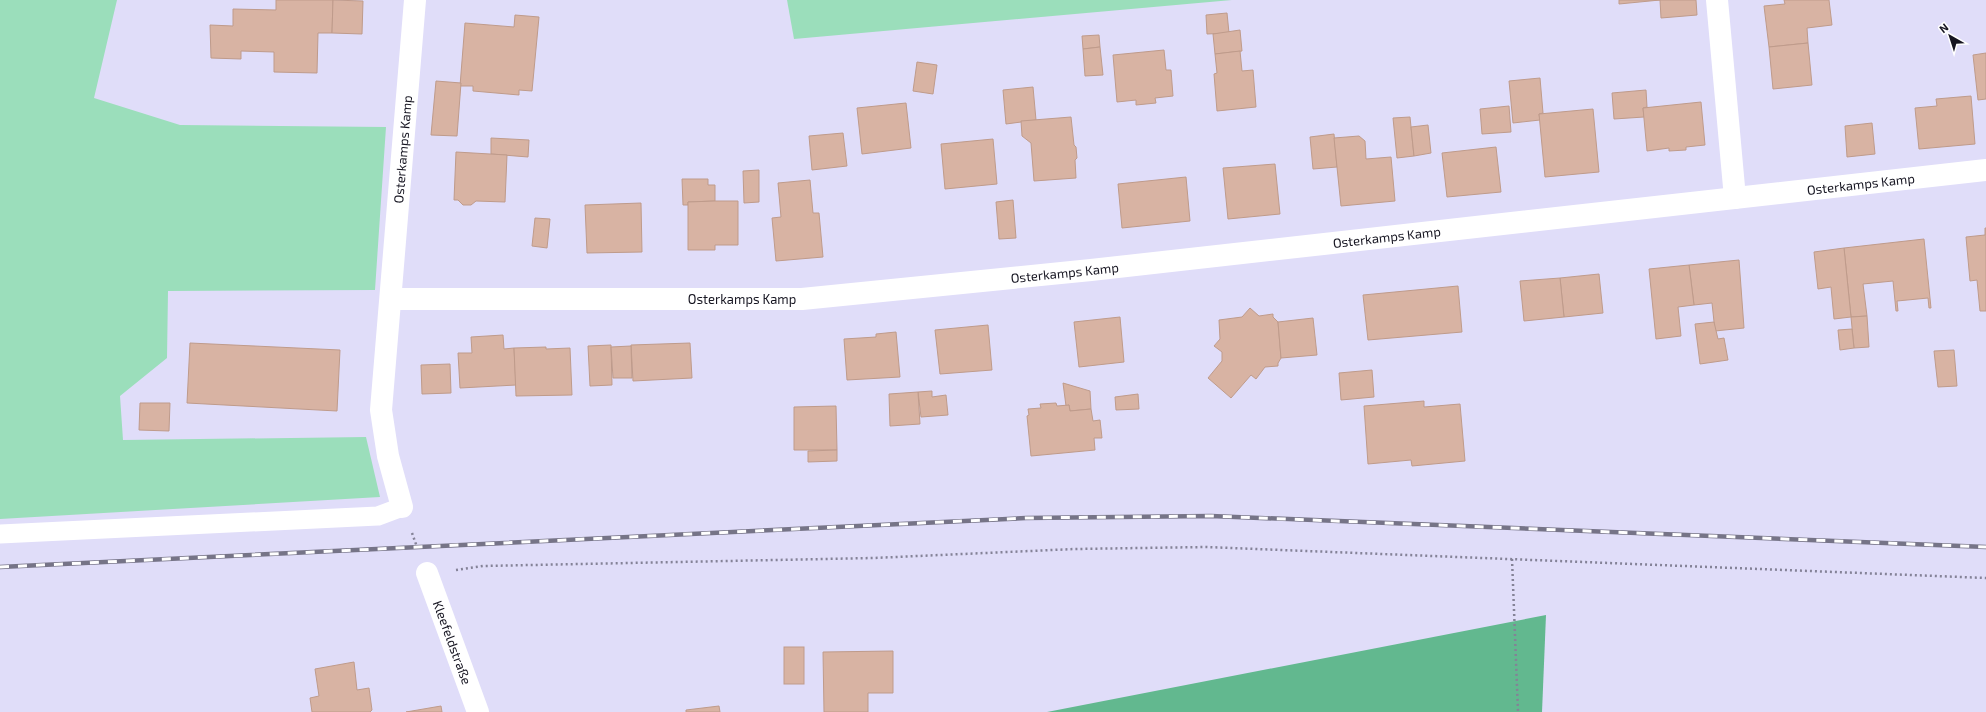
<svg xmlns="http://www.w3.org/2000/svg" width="1986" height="712" viewBox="0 0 1986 712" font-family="'Exo 2',sans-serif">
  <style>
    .green { fill: #9bdebb }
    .forest { fill: #62b88f }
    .building { fill: #d8b3a3; stroke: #bf9b8b }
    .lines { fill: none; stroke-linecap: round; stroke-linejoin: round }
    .path { stroke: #848297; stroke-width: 2.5; stroke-dasharray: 2 3; stroke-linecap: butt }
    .lane { stroke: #fff; stroke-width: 19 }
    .street { stroke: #fff; stroke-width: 22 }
    .rail-casing { stroke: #767487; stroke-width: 4.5 }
    .rail { stroke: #fff; stroke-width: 3; stroke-dasharray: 9; stroke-linecap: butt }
    .labels { text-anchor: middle; stroke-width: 3.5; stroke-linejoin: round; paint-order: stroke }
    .street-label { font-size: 13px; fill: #151420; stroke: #fff }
  </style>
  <rect width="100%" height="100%" fill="#e0ddf9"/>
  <g class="green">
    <path d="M0,0H117L94,98L180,125L386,127L375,290L168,291L167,358L120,396L123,440L366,437L380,497L0,519Z"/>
    <path d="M787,0H1232L794,39Z"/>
  </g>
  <path class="forest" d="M1546,615L1542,712H1047Z"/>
  <g class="building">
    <path d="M276,0H333L332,33H318L317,73L274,72V52L241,51V59L211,58L210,25L233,26V9L276,10Z"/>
    <path d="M333,0L363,1L362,34L332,33Z"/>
    <path d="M1619,0H1696L1697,15L1661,18L1660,0L1619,4Z"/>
    <path d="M1784,0H1829L1832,25L1807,28L1808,43L1769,47L1764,6L1785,4Z"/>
    <path d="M1227,13L1229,33L1207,34L1206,15Z"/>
    <path d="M515,15L539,17L532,91L519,90V95L473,91V86H460L465,23L514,27Z"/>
    <path d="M1240,30L1242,51L1215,54L1213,34Z"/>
    <path d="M1099,35L1100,47L1083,49L1082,36Z"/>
    <path d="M1808,43L1812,85L1773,89L1769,47Z"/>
    <path d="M1100,47L1103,75L1085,76L1083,49Z"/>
    <path d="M1164,50L1166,70H1171L1173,96L1155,98L1156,103L1136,105V100L1117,102L1113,55Z"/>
    <path d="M1240,51L1242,71L1253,70L1256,107L1217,111L1214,74L1217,73L1215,54Z"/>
    <path d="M1986,53V99L1978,100L1973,55Z"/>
    <path d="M917,62L937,65L933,94L913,91Z"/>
    <path d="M1540,78L1543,113L1539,114L1540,120L1513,123L1509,81Z"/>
    <path d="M436,81L461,83L457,136L431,135Z"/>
    <path d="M1033,87L1036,120L1006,124L1003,90Z"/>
    <path d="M1646,90L1647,107L1643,108L1644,117L1614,119L1612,93Z"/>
    <path d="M1971,96L1975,144L1919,149L1915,108L1937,106L1936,99Z"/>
    <path d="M1701,102L1705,145L1686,147V150L1669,151V148L1647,151L1643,108Z"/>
    <path d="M906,103L911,148L862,154L857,108Z"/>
    <path d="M1509,106L1511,132L1482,134L1480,109Z"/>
    <path d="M1593,109L1599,172L1545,177L1539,114Z"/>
    <path d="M1071,117L1074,145L1076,147L1077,158L1075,160L1076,178L1034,181L1031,143L1022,136L1021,121Z"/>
    <path d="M1410,117L1414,156L1397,158L1393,118Z"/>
    <path d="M1872,123L1875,154L1847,157L1845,126Z"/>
    <path d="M1428,125L1431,153L1414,156L1411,127Z"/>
    <path d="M843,133L847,166L812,170L809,136Z"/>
    <path d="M1334,134L1337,167L1313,169L1310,137Z"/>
    <path d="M1359,136L1365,141L1366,159L1391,157L1395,201L1341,206L1334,138Z"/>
    <path d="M491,138L529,140L528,157L491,154Z"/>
    <path d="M993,139L997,184L945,189L941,144Z"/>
    <path d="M1496,147L1501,192L1447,197L1442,153Z"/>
    <path d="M456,152L507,155L505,202L476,201L471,205H463L458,200H454Z"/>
    <path d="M1275,164L1280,214L1228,219L1223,168Z"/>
    <path d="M759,170V202L744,203L743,171Z"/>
    <path d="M1186,177L1190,221L1122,228L1118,184Z"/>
    <path d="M682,179H708V185H715V201L688,202V205H683Z"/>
    <path d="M810,180L813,213H819L823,257L776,261L772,218L781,217L778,183Z"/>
    <path d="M1013,200L1016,238L999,239L996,202Z"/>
    <path d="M715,201H738V245H715V250H688V202Z"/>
    <path d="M641,203L642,252L587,253L585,205Z"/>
    <path d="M535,218L550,219L547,248L532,246Z"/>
    <path d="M1985,228H1986V311H1980L1977,280L1970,281L1966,237L1985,235Z"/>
    <path d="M1924,239L1931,308H1929L1928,298L1897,301L1898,311H1896L1893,281L1863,284L1867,316L1851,317L1844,248Z"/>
    <path d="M1844,248L1851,317L1834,319L1831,287L1818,289L1814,252Z"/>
    <path d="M1739,260L1744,328L1715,331L1712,303L1694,305L1689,265Z"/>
    <path d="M1689,265L1694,305L1678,307L1681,336L1656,339L1649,269Z"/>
    <path d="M1599,274L1603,313L1564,317L1560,278Z"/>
    <path d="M1560,278L1564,317L1524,321L1520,281Z"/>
    <path d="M1458,286L1462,332L1368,340L1363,295Z"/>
    <path d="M1250,308L1259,316L1273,314V317L1278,322L1281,358L1278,363V366L1265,367L1256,379L1251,375L1231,398L1208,378L1222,361V352L1214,346L1220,339L1219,320L1242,317Z"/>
    <path d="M1867,316L1869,347L1854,348L1851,317Z"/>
    <path d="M1120,317L1124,362L1079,367L1074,322Z"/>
    <path d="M1313,318L1317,355L1281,358L1278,322Z"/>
    <path d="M1714,322L1718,339L1724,338L1728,360L1700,364L1695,324Z"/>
    <path d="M988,325L992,370L940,374L935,330Z"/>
    <path d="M1852,329L1854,348L1840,350L1838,330Z"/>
    <path d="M896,332L900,377L847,380L844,339L876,337V334Z"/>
    <path d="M503,335L504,349L514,348L516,385L460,388L458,353H472L471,337Z"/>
    <path d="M190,343L340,350L337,411L187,403Z"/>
    <path d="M690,343L692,378L633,381L631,345Z"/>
    <path d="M611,345L612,385L590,386L588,346Z"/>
    <path d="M631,346L632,378H613L611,347Z"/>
    <path d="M546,347V349L570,348L572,395L516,396L514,348Z"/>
    <path d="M1954,350L1957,386L1938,387L1934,351Z"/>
    <path d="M450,364L451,393L422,394L421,365Z"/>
    <path d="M1372,370L1374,397L1341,400L1339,373Z"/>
    <path d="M1063,383L1090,391L1091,409L1070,411L1069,405L1066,406Z"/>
    <path d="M932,391V397L946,395L948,415L921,417L918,392Z"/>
    <path d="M918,392L920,424L890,426L889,394Z"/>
    <path d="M1138,394L1139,409L1116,410L1115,397Z"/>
    <path d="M1424,401V407L1460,404L1465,461L1412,466L1411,460L1368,464L1364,406Z"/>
    <path d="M140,403H170L169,431L139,430Z"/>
    <path d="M1056,403L1057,406L1069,405L1070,411L1091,409L1093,421L1100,420L1102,438H1094L1095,450L1031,456L1027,416L1029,415L1028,409L1041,408L1040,404Z"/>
    <path d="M836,406L837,450H794V407Z"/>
    <path d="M837,450V461L808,462V451Z"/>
    <rect x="784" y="647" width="20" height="37"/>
    <path d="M893,651V693H868V712H824L823,652Z"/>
    <path d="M354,662L357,690L369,688L372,710L370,712H312L310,698L319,696L315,669Z"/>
    <path d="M441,706L442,712H406Z"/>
    <path d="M719,706L720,712H686V710Z"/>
  </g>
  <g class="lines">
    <g class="path">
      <path d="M412,533L417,547"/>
      <path d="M1512,559L1518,712"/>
      <path d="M456,570L483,566L873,558L1075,549L1206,547L1986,578"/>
    </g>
    <path class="lane" d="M0,534L378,516L402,507"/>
    <g class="street">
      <path d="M1717,0L1735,198"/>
      <path id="s1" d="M391,299H802L1091,270L1986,170"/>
      <path id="s2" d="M402,507L388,456L381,410L415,0"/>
      <path id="s3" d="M427,573L478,712"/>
    </g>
    <g class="rail-casing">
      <path id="rail" d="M0,567L1026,518L1211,516L1986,547"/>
    </g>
    <use href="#rail" class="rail"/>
  </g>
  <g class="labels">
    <g class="street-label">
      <text dy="5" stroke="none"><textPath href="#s2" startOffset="361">Osterkamps Kamp</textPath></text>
      <text dy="5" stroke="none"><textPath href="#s1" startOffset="1476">Osterkamps Kamp</textPath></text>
      <text dy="5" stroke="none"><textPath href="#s1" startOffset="999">Osterkamps Kamp</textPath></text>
      <text dy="5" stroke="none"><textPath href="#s1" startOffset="675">Osterkamps Kamp</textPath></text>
      <text dy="5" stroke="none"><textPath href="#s1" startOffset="351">Osterkamps Kamp</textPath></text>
      <text dy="5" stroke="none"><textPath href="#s3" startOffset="74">Kleefeldstraße</textPath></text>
    </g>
  </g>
  <g transform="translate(1950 36) rotate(321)" stroke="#ffffff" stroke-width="3" paint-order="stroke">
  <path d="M0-3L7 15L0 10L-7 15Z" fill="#151420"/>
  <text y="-6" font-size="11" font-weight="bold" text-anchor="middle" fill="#151420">N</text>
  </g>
</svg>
